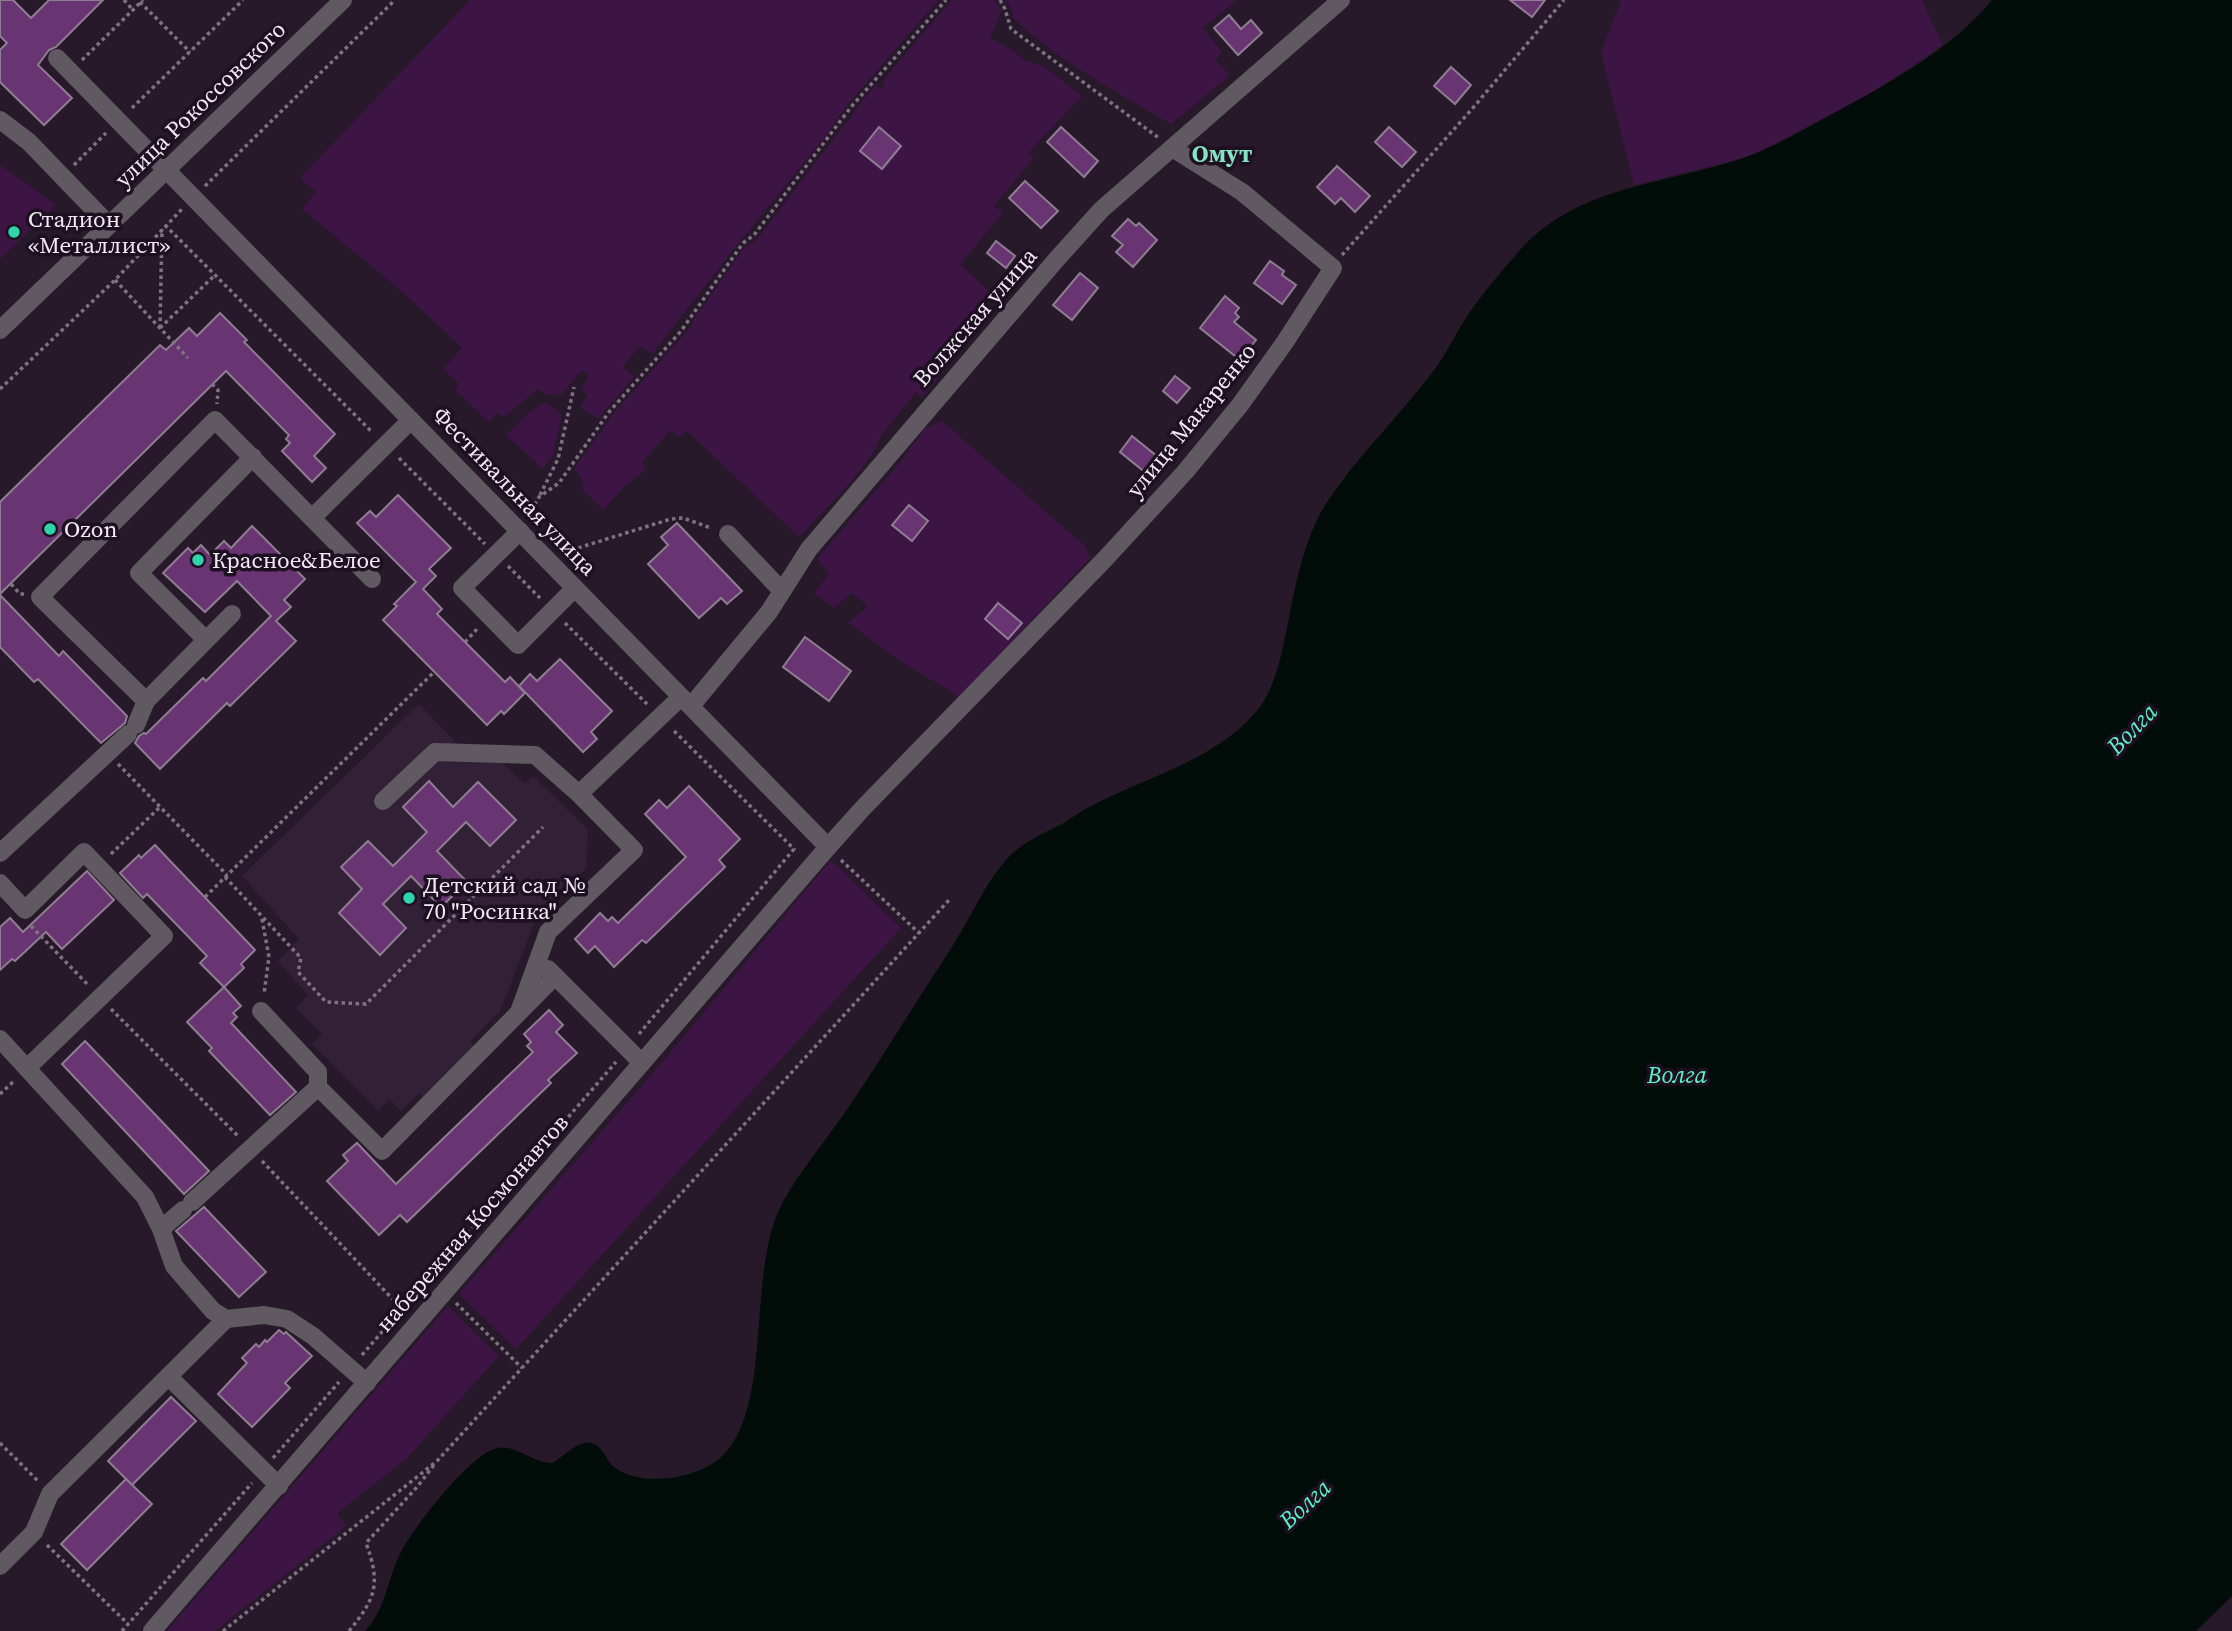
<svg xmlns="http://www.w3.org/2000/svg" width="2232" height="1631" viewBox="0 0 2232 1631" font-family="'Source Serif 4',serif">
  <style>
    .built { fill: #322036 }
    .green { fill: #3c1544 }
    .water { fill: #020c08 }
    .building { fill: #683471; stroke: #8f7d92; stroke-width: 2 }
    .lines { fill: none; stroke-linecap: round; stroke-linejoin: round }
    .path { stroke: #7f7382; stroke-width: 3.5; stroke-dasharray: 3.5 3.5; stroke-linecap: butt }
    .minor { stroke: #605962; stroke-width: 18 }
    .poi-dot { fill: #2ed4aa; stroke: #1d1020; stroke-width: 2.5 }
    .labels { text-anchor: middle; stroke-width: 7; stroke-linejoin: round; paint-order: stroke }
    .street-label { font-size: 23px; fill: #f3e9f5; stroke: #1d1020 }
    .poi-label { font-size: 23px; fill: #f3e9f5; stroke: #1d1020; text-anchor: start }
    .neighbourhood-label { font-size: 24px; font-weight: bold; fill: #85e3c4; stroke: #1d1020 }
    .water-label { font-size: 24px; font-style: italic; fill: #5bf3c7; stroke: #1d1020 }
  </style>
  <rect width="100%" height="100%" fill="#27192a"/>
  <path class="built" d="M419,704L460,747L488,748L525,784L533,776L588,830L586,868L536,919L500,1011L470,1041L476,1047L424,1098L419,1093L401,1112L390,1099L378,1111L312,1044L322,1034L296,1008L308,995L278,961L299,939L242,876Z"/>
  <g class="green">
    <path d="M470,0H938L848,104L826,136L741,240L652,354L640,346L623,367L634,377L598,419L580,407L587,396L581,389L589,376L582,370L560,396L545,394L538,389L504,417L498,413L489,422L455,390L459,384L443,369L462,348L398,288L302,209L316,192L300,178Z"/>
    <path d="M952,0H994L1002,10L990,38L1014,51L1022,59L1045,67L1082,96L1029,152L1034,158L994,206L1003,213L960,264L994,296L958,339L965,345L922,397L916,392L880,437C875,462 818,516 799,537L687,431L680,437L670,430L642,463L647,469L625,486L603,510L581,488L585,483L574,469L614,413L691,327L694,319L746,245L755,242L875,85L882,90L885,78Z"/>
    <path d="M1005,0H1236L1203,28L1222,52L1215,60L1230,75L1171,124C1117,92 1058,61 1012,17V9Z"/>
    <path d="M1621,0H1922L1943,45L1870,94L1748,157L1634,185L1601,52Z"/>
    <path d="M0,165L56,205L0,259Z"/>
    <path d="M546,402L562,414L553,455L543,469L506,435L532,410Z"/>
    <path d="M942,421L1086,547L1090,558L960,697L905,664L848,623L868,606L851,593L834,608L814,593L829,574L817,559L902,460L924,429Z"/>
    <path d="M831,860L901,928L516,1349L459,1294L659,1066Z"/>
    <path d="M448,1306L499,1356L406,1459L337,1513L346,1526L215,1631H167Z"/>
  </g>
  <path class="water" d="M1992,0H2232V1596L2196,1631H365C386,1609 387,1580 400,1554C412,1529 470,1454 497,1448C515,1444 532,1463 552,1463C564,1457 577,1440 591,1443C603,1446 606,1460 614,1467C641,1488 696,1479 720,1458C776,1408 744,1270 784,1200C802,1168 827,1139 848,1108C884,1055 917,1000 952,947C971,918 989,874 1014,852C1028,840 1046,832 1062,824C1072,818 1081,811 1091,806C1146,777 1214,761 1256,712C1275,689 1281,657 1287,628C1294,592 1301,553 1317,520C1325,503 1337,488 1348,473C1376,438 1408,405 1435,369C1446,354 1454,337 1464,321C1480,296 1501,272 1520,250C1578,185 1669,184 1746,157C1774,147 1801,131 1827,117C1882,87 1953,49 1992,0Z"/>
  <g class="building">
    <path d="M0,0H13L31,18L49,0H103L56,47L49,50L38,65L72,98L44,125L0,82V50L7,43L0,36Z"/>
    <path d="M1510,0H1545L1532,17Z"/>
    <path d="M1229,15L1241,29L1251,20L1262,33L1238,55L1214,28Z"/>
    <path d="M1451,67L1471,85L1455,104L1434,86Z"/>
    <path d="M879,127L901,146L882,169L860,151Z"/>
    <path d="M1061,127L1098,161L1084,177L1047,142Z"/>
    <path d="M1389,127L1416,152L1402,167L1375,142Z"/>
    <path d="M1337,166L1370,196L1355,212L1341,198L1335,204L1317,187Z"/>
    <path d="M1025,181L1058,211L1041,228L1009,198Z"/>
    <path d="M1128,219L1136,226L1139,223L1157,240L1133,267L1116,252L1123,245L1112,236Z"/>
    <path d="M996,241L1015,256L1006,268L987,253Z"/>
    <path d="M1270,261L1284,271L1282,275L1296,285L1282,304L1254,283Z"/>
    <path d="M1080,273L1098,288L1072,320L1053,305Z"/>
    <path d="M1225,296L1239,308L1235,313L1239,317L1234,322L1256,340L1240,360L1200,328Z"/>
    <path d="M220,313L247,340L244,342L335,434L314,456L326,468L312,482L282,451L290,443L286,439L289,435L226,371L0,594V502L160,345L166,350L189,328L197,336Z"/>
    <path d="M1175,376L1190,388L1177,403L1163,391Z"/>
    <path d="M1132,436L1158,457L1146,473L1120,452Z"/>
    <path d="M398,495L451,548L429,569L436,576L423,589L442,609L437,614L505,682L510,677L525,693L504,714L501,711L487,725L383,620L397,606L394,604L416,582L357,523L370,511L376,517Z"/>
    <path d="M909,505L928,521L912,541L892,525Z"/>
    <path d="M677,523L742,591L727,604L721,598L699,618L648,564L668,545L661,537Z"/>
    <path d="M252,526L305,579L284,600L291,607L276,621L296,641L230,706L227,703L160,769L135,743L139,736L144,733L146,734L203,678L206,681L271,616L237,581L205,612L163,573L188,548L193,553L201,545L210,555L224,541L231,548Z"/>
    <path d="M0,595L59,656L63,651L127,716L125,723L101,743L38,679L34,682L0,647Z"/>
    <path d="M998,603L1022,623L1008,639L985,619Z"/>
    <path d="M805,637L851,671L829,701L783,667Z"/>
    <path d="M560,659L612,711L591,732L597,739L583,752L519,686L530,674L537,681Z"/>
    <path d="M429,781L453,807L478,782L516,820L490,846L466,822L437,851L467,882L441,907L411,876L383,904L406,928L380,955L339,913L362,889L341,867L368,841L393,866L427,832L403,807Z"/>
    <path d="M689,786L740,839L719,860L725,867L646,943L642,940L614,967L595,946L588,953L575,939L600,913L608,921L612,917L618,923L686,857L645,814L659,800L667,808Z"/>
    <path d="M155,845L255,950L241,964L244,968L224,987L200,963L207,956L147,894L143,898L120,873L139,855L141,858Z"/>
    <path d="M87,871L114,900L62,949L46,932L15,961L12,959L0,970V927L10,918L23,932Z"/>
    <path d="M224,987L241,1006L233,1013L237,1017L231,1023L296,1092L270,1115L209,1051L212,1048L187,1022Z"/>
    <path d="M549,1010L563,1025L556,1032L577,1053L548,1080L551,1083L407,1222L400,1215L379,1235L327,1181L348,1161L343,1155L357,1143L396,1184L533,1052L527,1046L531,1042L524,1034Z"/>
    <path d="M85,1041L209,1171L184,1194L62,1064Z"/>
    <path d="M204,1207L266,1272L239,1297L176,1231Z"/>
    <path d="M279,1330L284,1334L286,1332L288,1334L312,1356L285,1383L290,1388L252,1427L218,1394L247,1363L242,1358L256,1344L259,1347L265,1340L267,1342Z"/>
    <path d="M171,1397L196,1421L132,1485L108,1461Z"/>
    <path d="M126,1479L152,1504L87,1570L61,1544Z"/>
  </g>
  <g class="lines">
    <g class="path">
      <path d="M124,0L133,10"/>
      <path d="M1000,0L1005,9L1011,29L1159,138"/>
      <path d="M140,2L190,52"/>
      <path d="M82,60L143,0"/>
      <path d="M132,108L243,0"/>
      <path d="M74,165L106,133"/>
      <path d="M205,186L395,0"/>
      <path d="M165,225L373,433"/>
      <path d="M1342,255L1472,109L1564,0"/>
      <path d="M115,280L188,358"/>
      <path d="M160,328L162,229"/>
      <path d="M160,328L215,275"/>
      <path d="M212,384L218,390L217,404"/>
      <path d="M0,389L115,280L182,209"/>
      <path d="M399,458L485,544"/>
      <path d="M540,495L558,459L574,387"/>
      <path d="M528,517L539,497L559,483L609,412L681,331L743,243L754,235L851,107L946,0"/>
      <path d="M565,552L671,519L683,518L711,528"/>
      <path d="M508,566L540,598"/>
      <path d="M11,584L20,594H24"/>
      <path d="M565,623L647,704"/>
      <path d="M465,642L478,628"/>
      <path d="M118,764L227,875"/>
      <path d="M111,854L160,807"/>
      <path d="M841,860L919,933"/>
      <path d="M225,877L301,958L298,972L326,1002L366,1004L543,827"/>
      <path d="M205,897L434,672"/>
      <path d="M262,919L269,957L264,994"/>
      <path d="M31,926L89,986"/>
      <path d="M111,1009L239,1137"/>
      <path d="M639,1034L794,849L672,729"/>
      <path d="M0,1094L14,1081"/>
      <path d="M262,1161L402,1309"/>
      <path d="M456,1303L522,1368"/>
      <path d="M362,1355L616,1062"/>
      <path d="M0,1443L39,1482"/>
      <path d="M273,1458L339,1382"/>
      <path d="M47,1545L128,1624"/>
      <path d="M122,1631L252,1483"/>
      <path d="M223,1631L437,1461L949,900"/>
      <path d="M349,1631C376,1598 381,1584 366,1543L417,1487L434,1465"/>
    </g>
    <g class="minor">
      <path d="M57,58L828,847"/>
      <path d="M0,120L29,142L109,225"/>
      <path d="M0,330L343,0"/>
      <path d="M312,518L411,420"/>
      <path d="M520,531L462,588L518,645L575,588"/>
      <path d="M728,534L782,591"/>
      <path d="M232,614L146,701L40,597L215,420L372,579"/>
      <path d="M206,640L139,573L253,457"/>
      <path d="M691,706L769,612L809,549L1056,260L1101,210L1341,0"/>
      <path d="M136,725L146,701"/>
      <path d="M579,794L681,697"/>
      <path d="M383,801L435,752L535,755L579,794L634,850L548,932L519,1012"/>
      <path d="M0,853L128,734"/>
      <path d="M0,883L25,910L84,852L164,936L27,1068"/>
      <path d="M548,969L642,1063"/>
      <path d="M261,1011L318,1072V1087L382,1151L555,976"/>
      <path d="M0,1039L145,1197L161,1229L174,1266L213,1311L226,1319L264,1315L287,1319L313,1336L367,1383"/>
      <path d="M192,1202L318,1087"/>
      <path d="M161,1229L183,1210"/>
      <path d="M169,1377L279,1486"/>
      <path d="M0,1566L34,1532L50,1494L226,1319"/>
      <path d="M152,1631L828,847L863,808L1105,559L1185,472L1240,405L1285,342L1333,268L1242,192L1172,148"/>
    </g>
  </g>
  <g class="poi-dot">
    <circle cx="14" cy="232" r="7"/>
    <circle cx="50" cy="529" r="7"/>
    <circle cx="198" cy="560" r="7"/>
    <circle cx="409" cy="898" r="7"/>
  </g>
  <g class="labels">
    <g class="street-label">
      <text transform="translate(200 104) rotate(-44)" y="8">улица Рокоссовского</text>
      <text transform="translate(975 317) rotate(-49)" y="8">Волжская улица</text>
      <text transform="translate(1191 420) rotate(-51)" y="8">улица Макаренко</text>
      <text transform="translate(515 491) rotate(46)" y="8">Фестивальная улица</text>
      <text transform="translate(472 1223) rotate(-49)" y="8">набережная Космонавтов</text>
    </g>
    <g class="poi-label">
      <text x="28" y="227">Стадион<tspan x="28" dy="26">«Металлист»</tspan></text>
      <text x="64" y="537">Ozon</text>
      <text x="212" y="568">Красное&amp;Белое</text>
      <text x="423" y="893">Детский сад №<tspan x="423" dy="26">70 "Росинка"</tspan></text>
    </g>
    <g class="neighbourhood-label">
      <text x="1222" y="162">Омут</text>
    </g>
    <g class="water-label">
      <text transform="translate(2132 729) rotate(-46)" y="8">Волга</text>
      <text x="1677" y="1083">Волга</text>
      <text transform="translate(1305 1504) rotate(-43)" y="8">Волга</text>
    </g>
  </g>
</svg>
